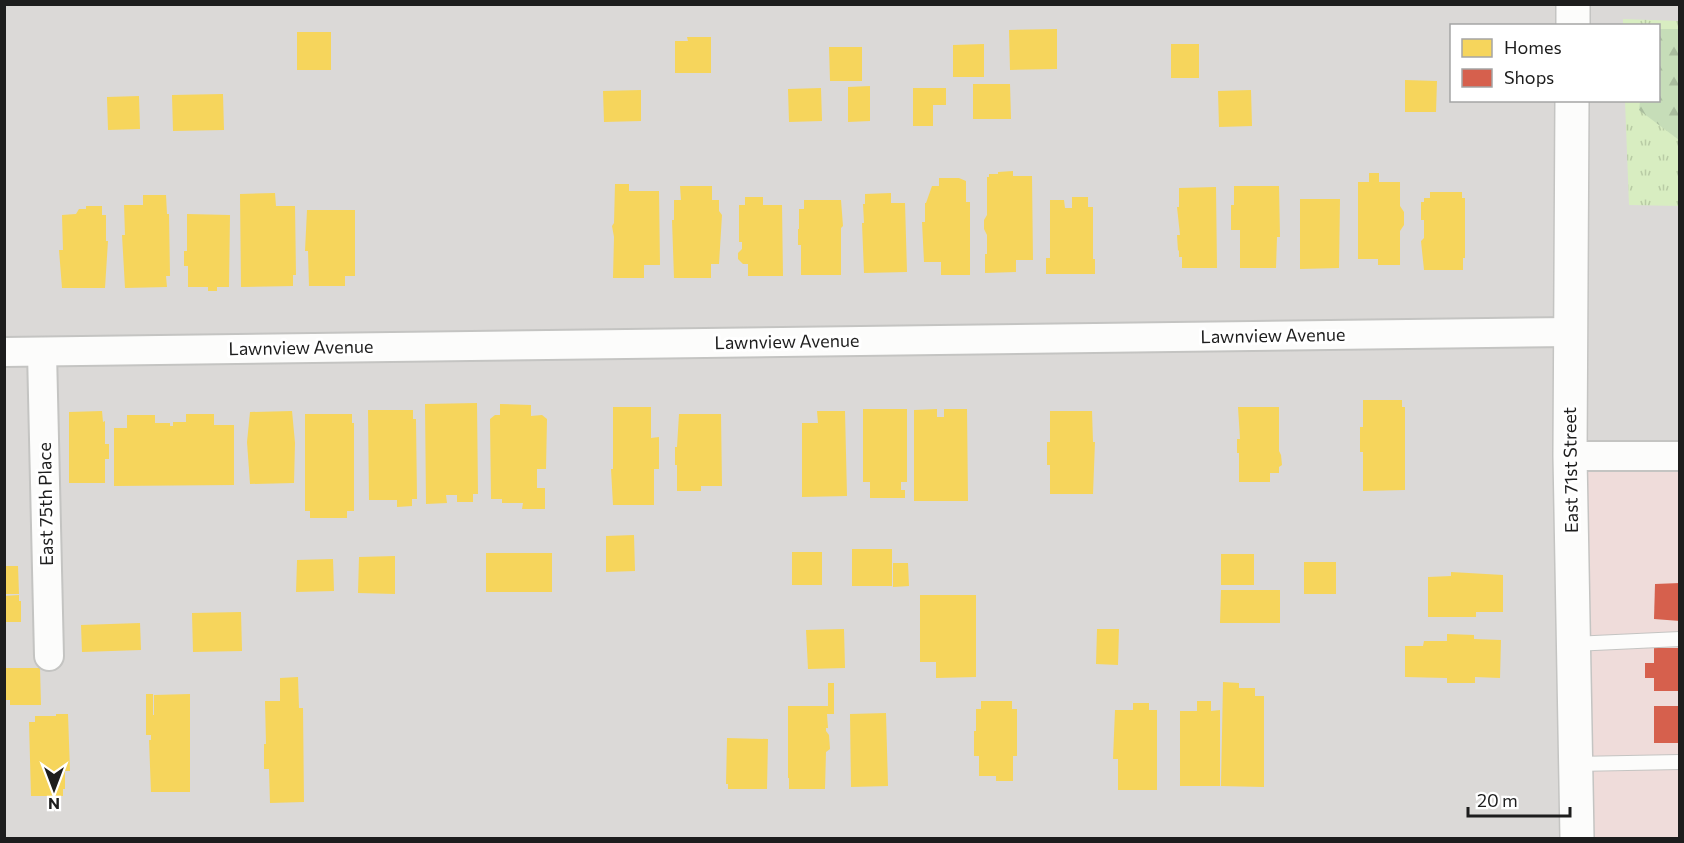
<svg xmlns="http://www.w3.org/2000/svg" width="1684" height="843" viewBox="0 0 1684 843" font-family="Commissioner,sans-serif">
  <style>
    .residential { fill: #dbd9d7; fill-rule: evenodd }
    .commercial { fill: #efdcda }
    .grass { fill: url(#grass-tufts) }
    .forest { fill: url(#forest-firs) }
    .homes { fill: #f6d55c }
    .shops { fill: #d6604d }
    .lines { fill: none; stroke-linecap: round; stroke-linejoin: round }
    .service-casing { stroke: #c4c4c2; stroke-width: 16 }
    .minor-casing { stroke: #c4c4c2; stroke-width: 32 }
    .tertiary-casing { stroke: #c4c4c2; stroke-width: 36 }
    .service { stroke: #fcfcfb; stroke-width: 14 }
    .minor { stroke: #fcfcfb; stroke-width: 28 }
    .tertiary { stroke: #fcfcfb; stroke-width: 33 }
    .labels { text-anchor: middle; stroke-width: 6; stroke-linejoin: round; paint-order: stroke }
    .street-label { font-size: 18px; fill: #1d1d1d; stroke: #fff }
  </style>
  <defs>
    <pattern id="grass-tufts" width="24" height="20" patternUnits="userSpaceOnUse" patternTransform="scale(1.5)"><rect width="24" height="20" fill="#d8edc1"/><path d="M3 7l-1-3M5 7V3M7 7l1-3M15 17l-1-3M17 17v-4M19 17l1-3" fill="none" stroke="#b9cba5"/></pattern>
    <pattern id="forest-firs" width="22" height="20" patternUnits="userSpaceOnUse" patternTransform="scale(1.5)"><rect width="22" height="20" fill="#c6ddb8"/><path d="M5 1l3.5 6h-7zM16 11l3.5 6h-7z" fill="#aabd9e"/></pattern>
  </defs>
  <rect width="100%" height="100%" fill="#eceae6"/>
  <path class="residential" d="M5,5H1679V456L1577,838H5ZM1452,26H1658V100H1452Z"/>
  <path class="commercial" d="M1570,456H1679V838H1577Z"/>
  <path class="grass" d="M1623,19L1679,21V206L1629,205L1625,101L1658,100V26L1623,25Z"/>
  <path class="forest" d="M1659,29H1679V140L1639,110L1640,101L1658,100Z"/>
  <g class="homes">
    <path d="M1057,29V69L1010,70L1009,30Z"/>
    <rect x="297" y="32" width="34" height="38"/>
    <path d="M687,37H711V73H675V41H688Z"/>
    <path d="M984,44V77H953V45Z"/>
    <rect x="1171" y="44" width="28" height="34"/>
    <path d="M829,47H862V81H830Z"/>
    <path d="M1405,80L1437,81L1436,112H1405Z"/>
    <path d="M973,84H1010L1011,119H973Z"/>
    <path d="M870,86V121L848,122V87Z"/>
    <path d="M821,88L822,121L789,122L788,89Z"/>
    <path d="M913,88H946V105H933V126H913Z"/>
    <path d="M641,90V121L604,122L603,91Z"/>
    <path d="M1251,90L1252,126L1219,127L1218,91Z"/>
    <path d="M223,94L224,130L173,131L172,95Z"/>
    <path d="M139,96L140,129L108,130L107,97Z"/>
    <path d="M1013,171V176H1032L1033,260H1016V272L985,273V254H987V235L984,229V220L987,215V177H989V174H998V172Z"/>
    <path d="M1369,173H1379V182H1400V206L1404,212V225L1400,231V265H1378V259H1358V182H1369Z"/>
    <path d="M939,178H959L966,181V202H970V275H941V262H924L922,222H925V203H926L932,186H939Z"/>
    <path d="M615,184H629V191H659L660,265H644V278H613L614,237L612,226L614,223Z"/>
    <path d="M680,186H712V200H719V211L722,215L719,264H711V278H674L672,220H674V200H681Z"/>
    <path d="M1234,186H1279L1280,237H1277L1276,268H1240V230H1231V205H1234Z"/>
    <path d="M1216,187L1217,268H1182V257H1179V250L1178,251L1177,235H1180L1177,207H1179V188Z"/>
    <path d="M1430,192H1462V198H1465V258H1463V270H1424L1421,241L1424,238V220H1421V202H1424V198H1430Z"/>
    <path d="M275,193L276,206H295L296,275H293V286L241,287L240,194Z"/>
    <path d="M891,193V203H905L907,272L864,273L862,223H864L863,204H865V194Z"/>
    <path d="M143,195H166L167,214H169L170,276H166L167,287L125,288L122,235H125L124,205H143Z"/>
    <path d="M745,197H763V205H782L783,276H748V264H743L738,259V253L742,249V242H739V205H745Z"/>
    <path d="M1072,197H1088V207H1093V259H1095V274H1046V258H1050V200H1064L1065,208H1072Z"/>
    <path d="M1300,199H1340L1339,268L1300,269Z"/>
    <path d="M804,200H841L843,226L841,228V275H801V245H798V229H799V209H804Z"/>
    <path d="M86,206H102V215H106V241H108L105,288H62L59,250H63L62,215L76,214L79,209H86Z"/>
    <path d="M307,210H355V276H345V286H309L308,251H305Z"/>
    <path d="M187,214L230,215L229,287H217V291H208V287H188V266H184V251H187Z"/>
    <path d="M1363,400H1402V407H1405V490L1363,491V452H1360V427H1363Z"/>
    <path d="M477,403L478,494H473V502H457V495H446L447,503L426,504L425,404Z"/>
    <path d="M500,404L531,405V416L542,415L547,419L546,469H537V488H545V509H522L523,503H502V499H491L490,419L495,415H500Z"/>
    <path d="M613,407H651V438L659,437V469H654V505H613L611,469H613Z"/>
    <path d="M1238,407H1279V451L1281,455L1282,465L1279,467V473H1270V482H1239V453H1237V439H1240Z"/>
    <path d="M863,409H907V482H901V490H905V498H870V482H863Z"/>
    <path d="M937,409V417H944V409H967L968,501H914V410Z"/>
    <path d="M368,410H413V419H416L417,499H412V506L397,507V500H369Z"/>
    <path d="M102,411L103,422L105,421V444H109V459H105V483H69V412Z"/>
    <path d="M292,411L295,443L294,483L250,484L247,442L250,412Z"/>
    <path d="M817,411H845L847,496L802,497V423H818Z"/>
    <path d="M1050,411H1092L1093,442H1095L1093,494H1050V465H1047V442H1050Z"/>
    <path d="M186,414H214V425H234V485L114,486V428H127V415H155V423H170V426H173V422H186Z"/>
    <path d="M305,414H352V423H354V511H347V518H310V511H305Z"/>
    <path d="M679,414H721L722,486H701V491H677V465H675V447H677Z"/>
    <path d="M634,535L635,571L606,572V536Z"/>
    <rect x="852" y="549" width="40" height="37"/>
    <rect x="792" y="552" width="30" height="33"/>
    <rect x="486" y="553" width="66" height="39"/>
    <rect x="1221" y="554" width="33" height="31"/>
    <path d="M395,556V594L358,593L359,557Z"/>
    <path d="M333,559L334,591L296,592L297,560Z"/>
    <rect x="1304" y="562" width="32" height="32"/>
    <path d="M893,563H908L909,586L893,587Z"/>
    <path d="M4,566H18L19,594H4Z"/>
    <path d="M1451,572L1503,575V612H1476V617H1428V577L1451,576Z"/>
    <path d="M1221,590H1280V623H1220Z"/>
    <path d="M19,595V601H21V622H4V596Z"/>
    <path d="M920,595H976V677L936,678V662H920Z"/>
    <path d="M241,612L242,651L193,652L192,613Z"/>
    <path d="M140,623L141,650L82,652L81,625Z"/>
    <path d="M844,629L845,668L808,669L806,630Z"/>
    <path d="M1097,629H1119L1118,665L1096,664Z"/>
    <path d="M1447,634L1474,635V639L1501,640L1500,678L1475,677V683H1447V678L1405,677V646H1423L1424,641H1447Z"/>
    <path d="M4,668H40L41,705H10V700H4Z"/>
    <path d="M298,677L299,708H303L304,802L270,803L269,769H264V744H266L265,701H280V678Z"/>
    <path d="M1223,682L1239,683V688H1255V696H1264V787L1221,786Z"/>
    <path d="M828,683H834V714H827L828,728H826V731L829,735L830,749L826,752L825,789H789V778H788V706H828Z"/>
    <path d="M146,694H153V715H154V695L190,694V792H151L149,740H151V735H146Z"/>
    <path d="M981,701H1012V709H1017V756H1013V781H996V776H979V756H974V731H976V709H981Z"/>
    <path d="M1197,701H1211V711L1220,710V786H1180V711H1197Z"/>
    <path d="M1133,703H1149V710H1157V790H1118V759H1113L1115,710H1133Z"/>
    <path d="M886,713L888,786L851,787L850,714Z"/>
    <path d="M56,714H68L70,771H65V789H63V796H31L29,722H35V716H56Z"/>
    <path d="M727,738L768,739L767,789H728V784H726Z"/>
  </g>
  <g class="shops">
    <path d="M1680,583V621L1654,619L1655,584Z"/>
    <path d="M1654,648H1680V691H1654V678H1645V663H1654Z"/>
    <rect x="1654" y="706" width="26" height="37"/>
  </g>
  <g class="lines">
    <g class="service-casing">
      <g id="service">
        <path d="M1573,644L1680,639"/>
        <path d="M1575,764L1680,762"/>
      </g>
    </g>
    <g class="minor-casing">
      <g id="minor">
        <path d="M4,352L1570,332"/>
        <path d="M42,352L49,656"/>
        <path d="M1570,456H1680"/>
      </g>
    </g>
    <g class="tertiary-casing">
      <g id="tertiary">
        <path d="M1573,26V4"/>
        <path d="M1572,100L1570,456L1577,838"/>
      </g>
    </g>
    <use href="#service" class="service"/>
    <use href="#minor" class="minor"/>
    <use href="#tertiary" class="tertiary"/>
  </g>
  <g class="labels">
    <g class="street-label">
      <text transform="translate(1273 336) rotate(-1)" y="6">Lawnview Avenue</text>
      <text transform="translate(787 342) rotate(-1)" y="6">Lawnview Avenue</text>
      <text transform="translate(301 348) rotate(-1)" y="6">Lawnview Avenue</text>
      <text transform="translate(1571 470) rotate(-91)" y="6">East 71st Street</text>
      <text transform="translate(46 504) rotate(-91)" y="6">East 75th Place</text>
    </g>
  </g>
  <rect width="1684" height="843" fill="none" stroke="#1d1d1d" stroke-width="12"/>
  <rect x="1450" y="24" width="210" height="78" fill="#ffffff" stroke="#a5a5a5" stroke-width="1.5"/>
  <rect x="1462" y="39" width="30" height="18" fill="#f6d55c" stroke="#a5a5a5" stroke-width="1.5"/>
  <text x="1504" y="54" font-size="18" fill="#1d1d1d">Homes</text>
  <rect x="1462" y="69" width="30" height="18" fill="#d6604d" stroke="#a5a5a5" stroke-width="1.5"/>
  <text x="1504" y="84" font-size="18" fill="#1d1d1d">Shops</text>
  <g transform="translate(54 789) rotate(180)" stroke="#ffffff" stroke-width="4.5" paint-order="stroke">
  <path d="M0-4.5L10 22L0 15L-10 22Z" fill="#1d1d1d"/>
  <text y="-9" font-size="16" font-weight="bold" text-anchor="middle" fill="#1d1d1d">N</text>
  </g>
  <path d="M1468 807v9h102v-9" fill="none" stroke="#1d1d1d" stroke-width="3"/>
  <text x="1477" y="807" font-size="18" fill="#1d1d1d" stroke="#ffffff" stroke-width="4.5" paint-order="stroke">20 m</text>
</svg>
